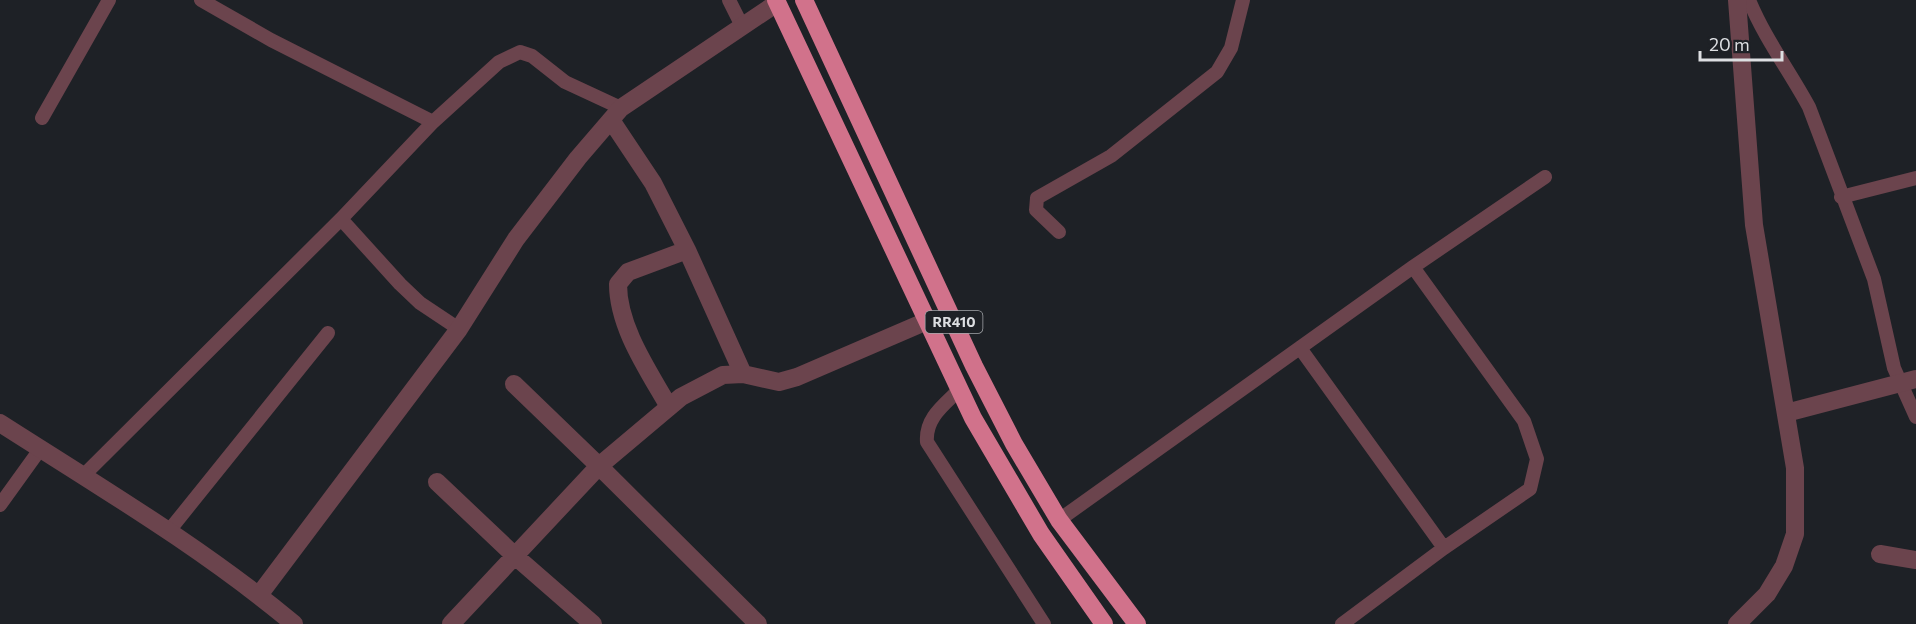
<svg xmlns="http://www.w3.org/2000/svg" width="1916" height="624" font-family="Commissioner,sans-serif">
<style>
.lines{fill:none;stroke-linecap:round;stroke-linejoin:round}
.lane{stroke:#6b444d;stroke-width:14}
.street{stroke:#6b444d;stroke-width:18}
.highway{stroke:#d1728b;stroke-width:18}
.labels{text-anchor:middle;stroke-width:4.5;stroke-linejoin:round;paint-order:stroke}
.shield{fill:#1e2126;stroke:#a4a6aa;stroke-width:1.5}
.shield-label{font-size:14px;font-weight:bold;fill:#dddfe2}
</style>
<rect width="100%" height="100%" fill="#1e2126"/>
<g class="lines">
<path class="lane" d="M729 0 742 26
M1749 0C1765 39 1789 70 1809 107L1874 279 1894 368 1916 417
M42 118 109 0
M433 122 499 62 520 52 532 56 565 82 621 108
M1841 197 1916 178
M341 219 400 284 420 303 459 329
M1059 232 1036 210 1037 198 1111 156 1217 72 1231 48 1243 0
M1300 348 1444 548
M959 390C944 405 925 418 927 442L1044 624
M84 475 341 219 433 122 271 40 201 0
M0 505 41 448
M1059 520 1413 267 1545 177
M168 532 328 333
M1342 624 1444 548 1530 489 1537 459 1524 421 1413 267"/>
<path class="street" d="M1737 0 1754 225 1795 468V534L1784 566 1767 594 1737 624
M611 120 653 183 687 250 743 374
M669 407C648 370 618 327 618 284L628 272 687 250
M1786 413 1916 379
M0 423C100 487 203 548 294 624
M437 482 515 556 593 624
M1880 554 1916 560
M259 595 459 329 516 239 578 158 621 108 777 3
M451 624 599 466 514 384
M758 624 599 466 681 397 723 375 743 374 779 382 797 377 927 321"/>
<path class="highway" d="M776 0 973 418 1041 534 1104 624
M804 0 974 366 1014 444 1059 520 1137 624"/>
</g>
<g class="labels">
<rect class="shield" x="925.5" y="311" width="57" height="22" rx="4.5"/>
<g class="shield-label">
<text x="954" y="327">RR410</text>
</g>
</g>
<path d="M1700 51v9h82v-9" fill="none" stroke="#dddfe2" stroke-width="3"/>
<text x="1709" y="51" font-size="18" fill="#dddfe2" stroke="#1e2126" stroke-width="4.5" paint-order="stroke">20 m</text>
</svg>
